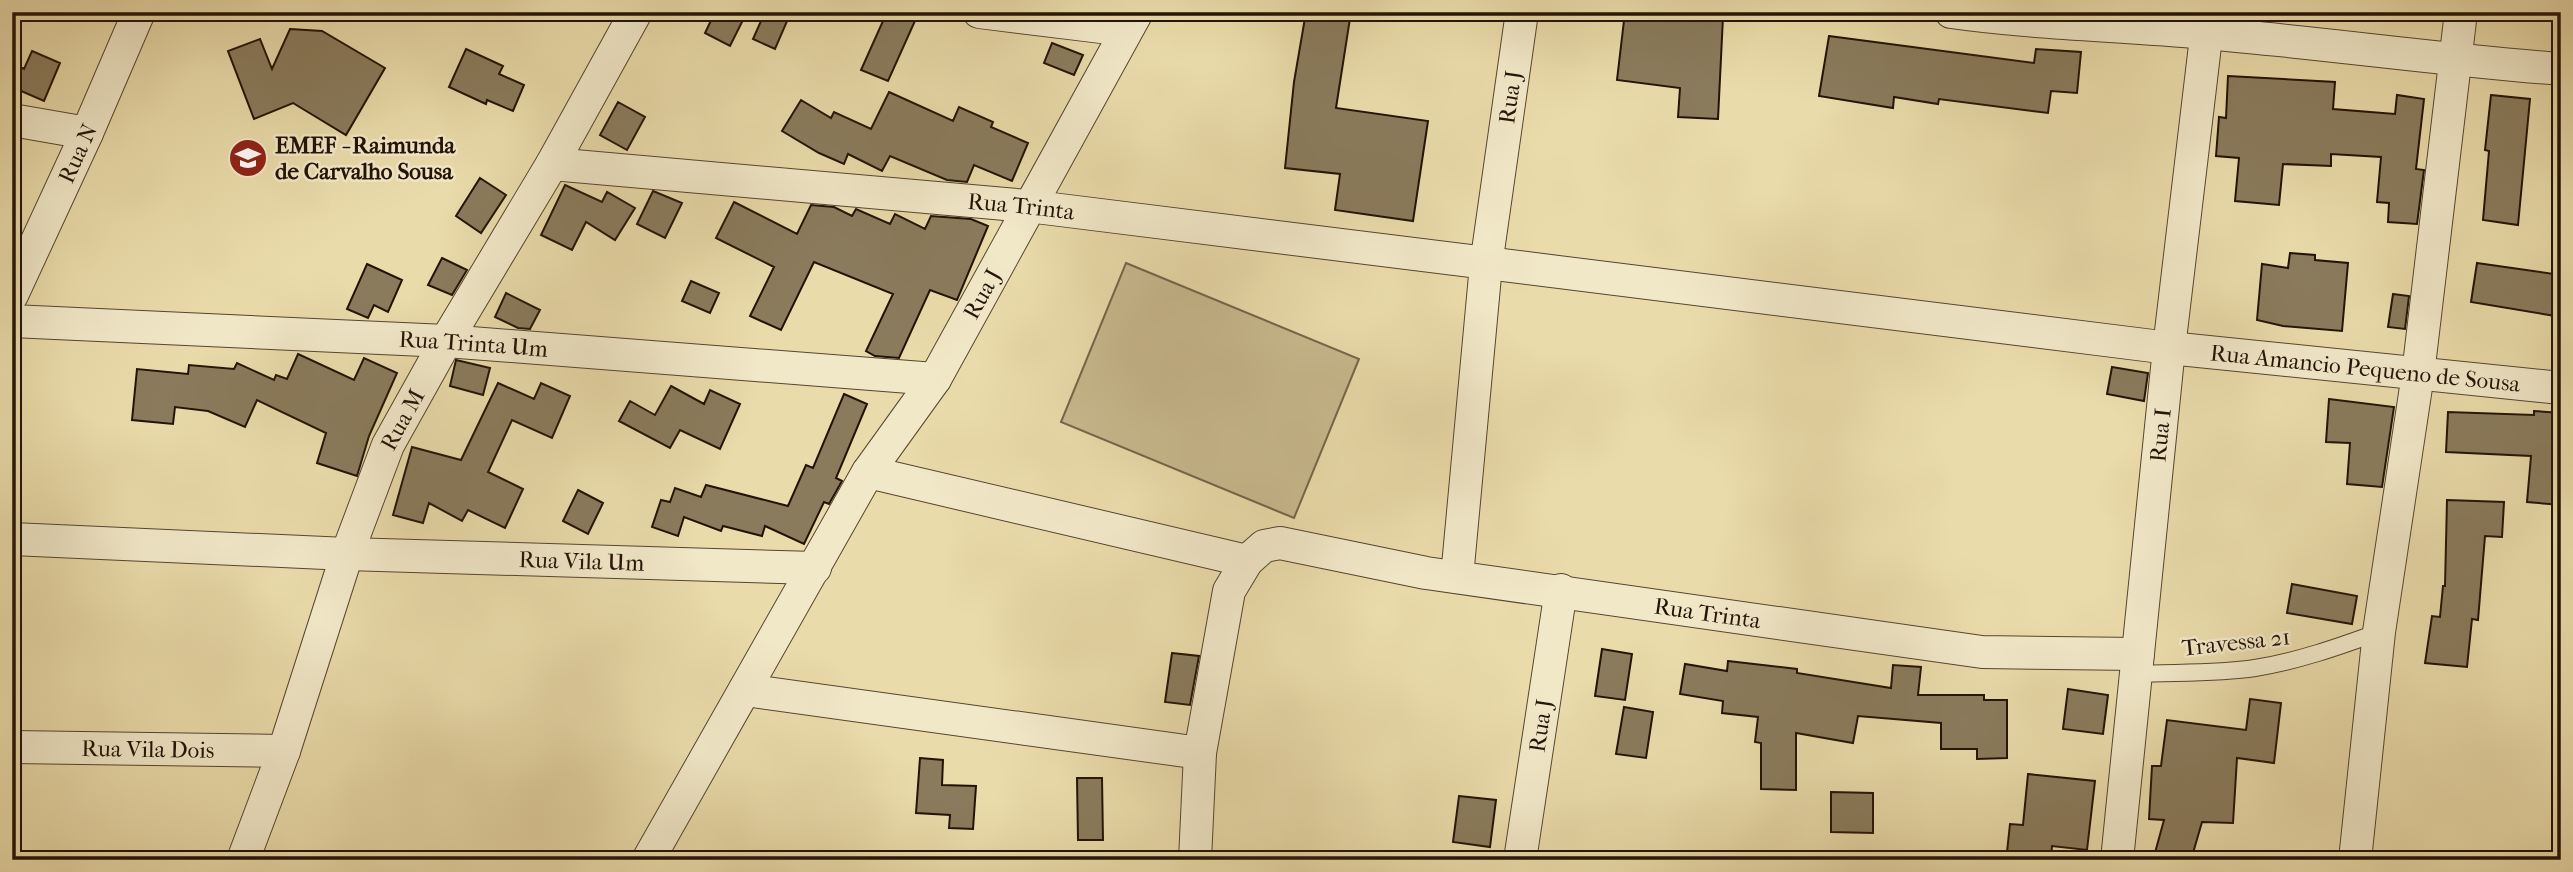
<svg xmlns="http://www.w3.org/2000/svg" width="2573" height="872" font-family="'IM FELL French Canon',serif">
<style>
.green{fill:#c8b98e;stroke:#76664a;stroke-width:2}
.building{fill:#8a7b5c;stroke:#231307;stroke-width:2}
.lines{fill:none;stroke-linecap:round;stroke-linejoin:round}
.service-casing{stroke:#554530;stroke-width:18}
.minor-casing{stroke:#554530;stroke-width:34}
.service{stroke:#f1e8c8;stroke-width:16}
.minor{stroke:#f1e8c8;stroke-width:32}
.labels{text-anchor:middle;stroke-width:5;stroke-linejoin:round;paint-order:stroke}
.street-label{font-size:23px;fill:#231307;stroke:#f1e8c8}
.poi-label{font-size:23px;font-weight:bold;fill:#231307;stroke:#f1e8c8;text-anchor:start}
</style>
<rect width="100%" height="100%" fill="#eadbaa"/>
<filter id="stains"><feTurbulence type="fractalNoise" baseFrequency=".00286" numOctaves="4"/><feColorMatrix values="0 0 0 0 .2 0 0 0 0 .09 0 0 0 0 .02 0 0 0 .5 -.17"/></filter>
<radialGradient id="worn" r=".72"><stop offset=".6" stop-color="#630" stop-opacity="0"/><stop offset="1" stop-color="#630" stop-opacity=".3"/></radialGradient>
<path class="green" d="M1126 263 1359 359 1294 518 1061 422Z"/>
<path class="building" d="M715 12H728L743 20 730 46 705 33Z
M765 12H791L775 49 753 39Z
M887 12H919L888 81 861 70Z
M1306 12H1351L1336 108 1428 121 1413 221 1335 210 1340 174 1285 168 1294 82Z
M1625 12 1684 18V16L1723 17 1718 119 1678 117 1680 88 1617 80Z
M290 29 322 31 385 68 346 135 293 103 254 119 228 51 260 39 272 69Z
M1829 36 2034 63 2036 49 2081 52 2077 93 2051 91 2048 113 1939 99 1938 104 1894 97 1893 108 1819 96Z
M1052 43 1083 55 1074 75 1044 63Z
M466 49 503 66 499 74 524 85 513 111 487 100 486 104 449 87Z
M32 51 60 63 44 101 12 87V63L24 69Z
M2228 76 2335 82 2333 109 2395 114 2397 95 2424 99 2416 169 2424 170 2417 224 2388 222 2389 203 2377 202 2381 157 2331 154V166L2283 164 2279 205 2235 201 2239 158 2216 156 2219 117 2226 118Z
M889 92 953 121 959 107 993 122 991 127 1028 143 1012 181 974 165 967 182 947 180 890 156 882 171 848 154 844 164 819 153 782 131 801 100 831 118 834 112 871 129Z
M2491 95 2530 99 2518 225 2483 220 2489 151 2485 150Z
M618 102 645 117 627 150 600 135Z
M480 178 506 195 481 233 456 216Z
M565 185 602 202 607 192 635 208 615 240 586 222 572 250 541 235Z
M653 191 682 203 665 238 637 224Z
M734 202 797 234 811 205 834 207 852 216 856 209 890 224 895 214 925 229 931 216 971 219 988 226 957 300 930 290 899 358 875 356 866 351 893 294 814 262 781 330 750 316 774 267 716 238Z
M2290 253 2315 255V260L2348 263 2342 331 2283 326 2257 320 2262 264 2288 268Z
M442 258 467 270 452 295 428 285Z
M2477 263 2554 274 2553 278H2561V317L2471 302Z
M367 264 402 280 388 312 374 305 368 318 347 309Z
M691 281 719 293 710 313 682 301Z
M506 293 540 310 530 329 518 328 495 317Z
M2393 294 2409 296 2405 329 2388 327Z
M298 354 354 380 364 358 397 373 369 436 357 476 317 463 326 433 257 400 245 427 208 411 175 407 173 424 132 420 137 369 188 374 189 365 234 369 237 363 274 380 276 375 287 379Z
M456 360 490 368 483 395 450 386Z
M2112 367 2148 373 2144 401 2107 394Z
M498 383 534 399 541 383 570 396 552 438 512 420 488 472 523 489 505 528 468 510 462 521 429 503 423 523 393 515 412 447 461 460Z
M671 386 704 404 710 390 740 404 720 449 680 430 670 448 619 421 630 401 655 415Z
M844 394 867 404 836 478 842 481 829 504 824 502 804 544 765 526 762 536 723 526 721 531 684 517 678 536 652 527 661 500 670 502 675 488 701 497 706 485 788 506 806 465 813 468Z
M2329 399 2394 407 2382 487 2347 484 2350 443 2326 442Z
M2534 411 2561 413V505L2527 502 2531 456 2446 452 2448 412 2534 415Z
M578 490 603 503 588 534 563 521Z
M2447 500 2504 502 2502 537 2485 536 2478 620 2472 619 2467 667 2425 663 2432 616 2440 617 2443 586H2445Z
M2292 584 2357 596 2352 624 2287 613Z
M1602 649 1632 654 1625 700 1595 696Z
M1172 653 1199 656 1190 705 1165 702Z
M1728 661 1797 669V673L1891 688 1893 665 1921 667 1918 695H1984V700H2007V758L1977 759V749H1941V723L1858 716 1853 743 1796 733V790L1761 789V743L1755 742 1758 717 1722 713 1723 701 1680 694 1685 664 1727 671Z
M2068 689 2108 695 2103 734 2063 729Z
M2250 699 2281 703 2274 763 2237 758 2233 823 2202 822 2191 860H2153L2164 820 2149 819 2152 766H2161L2167 720 2246 730Z
M1624 707 1653 712 1646 758 1616 754Z
M920 758 943 760 942 785 976 786 973 829 949 828 950 815 916 813Z
M2028 774 2095 781 2087 850 2052 846 2051 857 2007 852 2010 824 2023 825Z
M1077 778H1102L1103 840H1078Z
M1831 792 1873 793V833L1831 832Z
M1459 796 1496 800 1490 847 1453 842Z"/>
<g class="lines">
<defs>
<path id="service" d="M2136 674C2175 672 2216 674 2255 668 2298 661 2338 647 2379 632"/>
<g id="minor">
<path d="M979 12 1126 30"/>
<path d="M1951 12C2035 24 2121 25 2205 33 2324 43 2442 60 2561 69"/>
<path d="M12 120 87 133"/>
<path id="s1" d="M552 164 1028 206 2169 348 2561 388"/>
<path id="s2" d="M12 295 87 133 139 12"/>
<path id="s3" d="M12 321 446 341 935 379"/>
<path d="M868 472 1247 561"/>
<path id="s4" d="M12 539 347 554 815 568"/>
<path id="s5" d="M1457 577 1486 265 1522 12"/>
<path d="M745 690 1200 753"/>
<path id="s6" d="M12 747 284 751"/>
<path id="s7" d="M243 860 284 751 347 554 388 445 446 341 552 164 636 12"/>
<path id="s8" d="M648 860 868 472 935 379 1137 12"/>
<path id="s9" d="M1195 860 1200 753 1229 591 1247 561 1264 546 1280 543 1426 573 1982 652 2138 654"/>
<path id="s10" d="M1520 860 1561 590"/>
<path id="s11" d="M2117 860 2169 348 2209 12"/>
<path d="M2355 860 2379 632 2418 374 2461 12"/>
</g>
</defs>
<use href="#service" class="service-casing"/>
<use href="#minor" class="minor-casing"/>
<use href="#service" class="service"/>
<use href="#minor" class="minor"/>
</g>
<defs>
<symbol id="school-disc" viewBox="-11 -11 22 22"><circle r="9.5" fill="#8f2418" stroke="#f1e8c8"/><path d="M0-5L7-2L0 1L-7-2ZM-4 1L0 2.5L4 1V4Q0 6-4 4Z" fill="#fff"/></symbol>
</defs>
<g fill-rule="evenodd">
<use href="#school-disc" x="226" y="136" width="44" height="44"/>
</g>
<g class="labels">
<g class="street-label">
<text dy="8" stroke="none"><textPath href="#s5" startOffset="483">Rua J</textPath></text>
<text dy="8" stroke="none"><textPath href="#s2" startOffset="156">Rua N</textPath></text>
<text dy="8" stroke="none"><textPath href="#s1" startOffset="471">Rua Trinta</textPath></text>
<text dy="8" stroke="none"><textPath href="#s8" startOffset="658">Rua J</textPath></text>
<text dy="8" stroke="none"><textPath href="#s3" startOffset="462">Rua Trinta Um</textPath></text>
<text dy="8" stroke="none"><textPath href="#s1" startOffset="1825">Rua Amancio Pequeno de Sousa</textPath></text>
<text dy="8" stroke="none"><textPath href="#s7" startOffset="469">Rua M</textPath></text>
<text dy="8" stroke="none"><textPath href="#s11" startOffset="427">Rua I</textPath></text>
<text dy="8" stroke="none"><textPath href="#s4" startOffset="570">Rua Vila Um</textPath></text>
<text dy="8" stroke="none"><textPath href="#s9" startOffset="779">Rua Trinta</textPath></text>
<text transform="translate(2236 642) rotate(-6)" y="8">Travessa 21</text>
<text dy="8" stroke="none"><textPath href="#s10" startOffset="136">Rua J</textPath></text>
<text dy="8" stroke="none"><textPath href="#s6" startOffset="136">Rua Vila Dois</textPath></text>
</g>
<g class="poi-label">
<text x="275" y="153">EMEF - Raimunda<tspan x="275" dy="26">de Carvalho Sousa</tspan></text>
</g>
</g>
<rect width="2573" height="872" fill="none" stroke="#eadbaa" stroke-width="42"/>
<rect x="14" y="14" width="2545" height="844" fill="none" stroke="#231307" stroke-width="3.5"/>
<rect x="21" y="21" width="2531" height="830" fill="none" stroke="#231307" stroke-width="2"/>
<rect width="100%" height="100%" filter="url(#stains)"/>
<rect width="100%" height="100%" fill="url(#worn)"/>
</svg>
